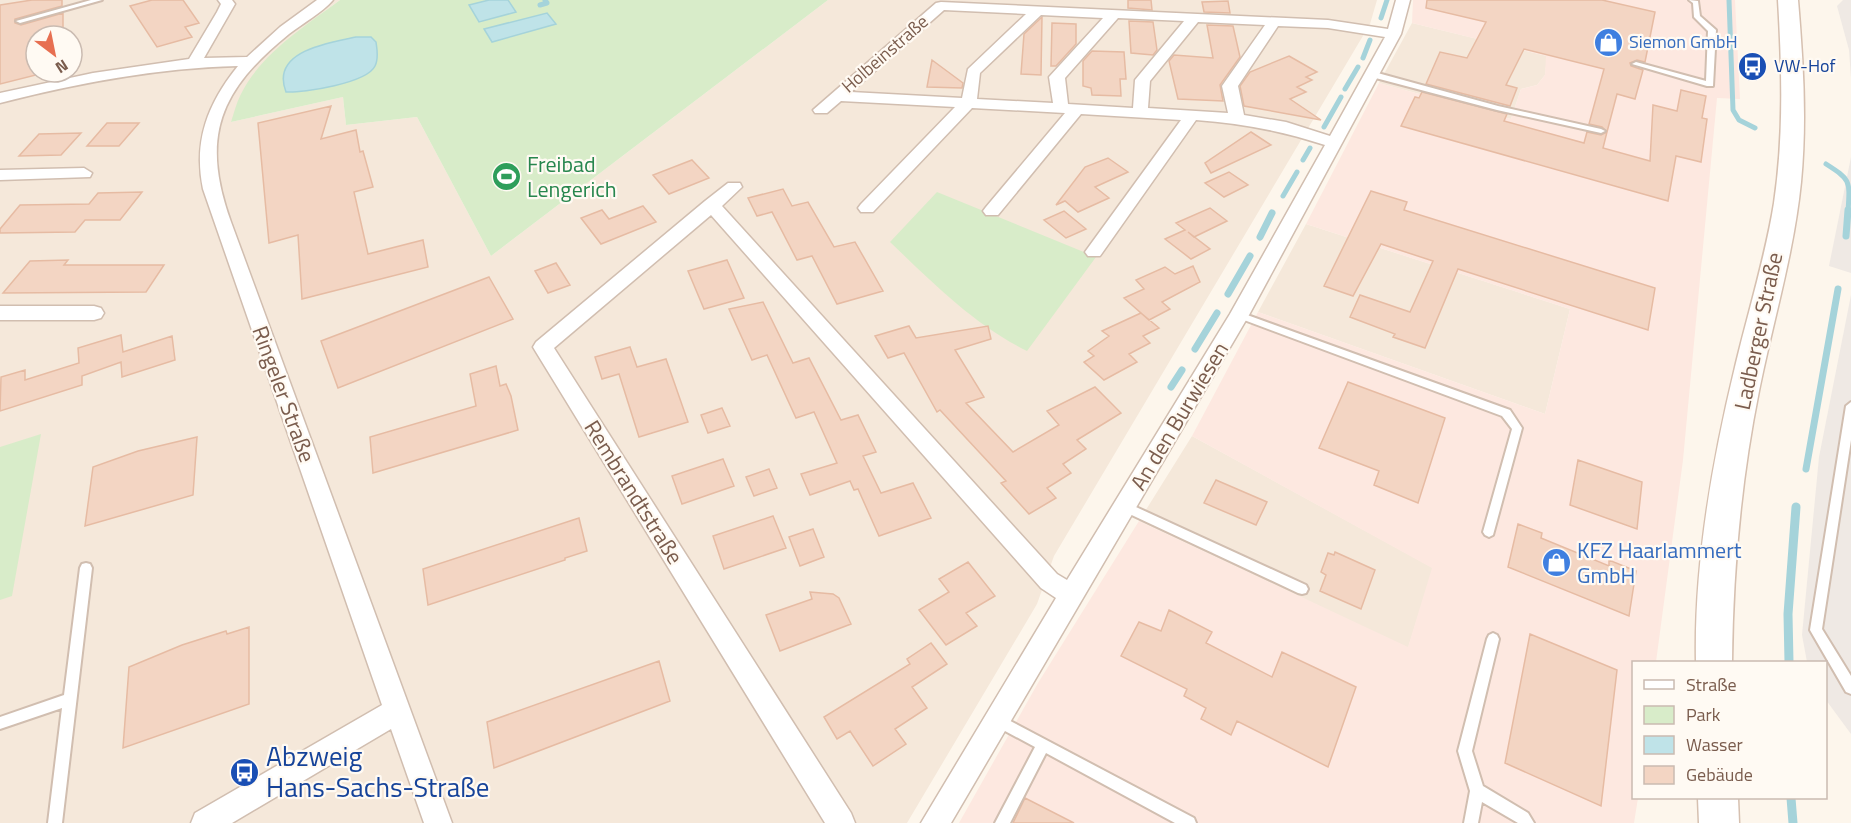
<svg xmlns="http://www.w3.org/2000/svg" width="1851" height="823" font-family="'Titillium Web',sans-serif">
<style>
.residential{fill:#f5e8da;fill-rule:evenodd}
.commercial{fill:#fde8e0}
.industrial{fill:#efe9e4}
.green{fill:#d8ecc9}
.water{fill:#bfe3e8;stroke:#a5d3da;stroke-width:1.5}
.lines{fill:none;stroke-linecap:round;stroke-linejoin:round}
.stream-far2{stroke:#a5d3da;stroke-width:5}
.stream-far1{stroke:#a5d3da;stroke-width:7}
.stream{stroke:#a5d3da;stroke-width:9}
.building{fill:#f3d5c3;stroke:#e6bba3;stroke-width:1.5}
.lane-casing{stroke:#d1beb0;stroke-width:4}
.street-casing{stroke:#d1beb0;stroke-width:3}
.secondary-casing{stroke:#d6c0b0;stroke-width:3}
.lane{fill:#fff;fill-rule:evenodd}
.street{fill:#fff;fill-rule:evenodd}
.secondary{fill:#fff;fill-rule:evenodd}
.labels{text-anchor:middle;stroke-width:4.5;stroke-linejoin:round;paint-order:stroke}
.far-shop-label{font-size:18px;fill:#366cbe;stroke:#fffaf3;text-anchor:start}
.far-street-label{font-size:18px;fill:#7a5c4d;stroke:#fffaf3}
.far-transit-label{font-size:18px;fill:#164399;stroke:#fffaf3;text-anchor:start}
.leisure-label{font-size:22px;fill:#27864d;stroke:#fffaf3;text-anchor:start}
.street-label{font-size:22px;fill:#7a5c4d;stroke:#fffaf3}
.shop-label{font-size:22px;fill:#366cbe;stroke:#fffaf3;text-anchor:start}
.near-transit-label{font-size:27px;fill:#164399;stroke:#fffaf3;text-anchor:start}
</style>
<rect width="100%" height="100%" fill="#fdf6ec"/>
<path class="residential" d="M0 0H340L302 28 263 63 231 122 343 97 346 125 417 117 491 256 828 0H1377L1370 24 1054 556 1037 604 907 823H0ZM36 36H72V72H36Z
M1412 23 1547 56 1545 75 1537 85 1521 89 1511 119 1379 83Z
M1306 224 1570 309 1545 414 1258 312Z
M1192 436 1433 568 1408 648 1139 521Z"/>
<path class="commercial" d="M1413 0H1735L1740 99 1717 98 1683 460 1656 662H1634V798H1638L1634 823H959L1038 683 1139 521 1408 647 1432 568 1192 436 1258 312 1545 414 1570 309 1306 224 1379 83 1511 119 1521 89 1537 85 1545 75 1546 56 1412 23Z"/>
<path class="industrial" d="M1843 0H1851V78L1849 50 1837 6Z
M1851 157V273L1829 266Z
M1851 295V734L1826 700V662H1807L1802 635 1819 457Z"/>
<path class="green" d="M340 0H828L491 256 417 117 346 125 343 97 231 122C234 113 236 104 240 96 259 55 305 26 340 0Z
M937 192 1096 257 1027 351C973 324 933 283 890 242Z
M41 434 12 596 0 600V447Z"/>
<path class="water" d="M489 0H508L516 12 479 22 469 5Z
M547 13 556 24 492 42 484 29Z
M356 37H371L376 42C377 49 379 58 375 66 367 83 304 93 286 92 270 51 328 43 356 37Z"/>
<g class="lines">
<path class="stream-far2" d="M1729 0 1733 110 1739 120 1755 128
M540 5 547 3 545 0
M1381 18 1387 0
M1363 58 1370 40
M1345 89 1358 67
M1324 127 1341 97
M1303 160 1310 148
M1826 164C1851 180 1850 180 1848 212
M1283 196 1297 172"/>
<path class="stream-far1" d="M1846 236 1848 210
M1260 237 1272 213
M1228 294 1250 256
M1195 349 1217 313
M1171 387 1182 370
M1806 469 1838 289"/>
<path class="stream" d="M1789 662 1788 614 1796 507
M1791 798 1793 823"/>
</g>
<path class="building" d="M32 0H62V6L15 19V23L21 25 63 13V28L36 34V75L0 84V5Z
M152 0H183L199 23 185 27 192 37 157 47 130 6Z
M1128 0H1151L1152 10 1128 8Z
M1427 0H1602L1655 12 1645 62 1637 60 1630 63 1631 66 1643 70 1635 99 1617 94 1607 132 1602 127 1589 124 1604 69 1524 49 1506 85 1517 88 1510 106 1426 84 1440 52 1467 58 1486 22 1426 8Z
M1228 1 1230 13 1204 12 1202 2Z
M1042 17 1041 75 1021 74 1024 34Z
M1129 21 1153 22 1157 50 1153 55 1131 53Z
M1052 23 1076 24V44L1056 66H1051Z
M1207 25 1233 26 1240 57 1220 85 1223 101 1178 99 1169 61 1174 55 1213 58Z
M1092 51 1124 52 1126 79H1120L1121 96 1092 95 1091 88 1083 86V61Z
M1289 56 1317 72 1306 77 1312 80 1297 87 1306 92 1290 99 1321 120 1244 106 1240 86 1250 72Z
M932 60 963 83 962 88 927 87Z
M1681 90 1706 96 1702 118 1707 119 1701 162 1676 156 1668 201 1401 126 1415 97 1419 98 1422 92 1507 114 1504 121 1584 143 1587 132 1601 135 1607 132 1603 148 1650 161 1653 105 1677 111Z
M331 106 321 139 356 130 360 152 363 151 373 187 354 192 368 254 423 240 428 267 302 299 298 235 269 243 258 123Z
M107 123H139L119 146H87Z
M1251 132 1271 145 1211 173 1205 163Z
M81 133 61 155 19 156 39 134Z
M1108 158 1128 172 1095 187 1109 198 1078 212 1065 201 1056 205 1085 167Z
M692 160 709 178 669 194 653 175Z
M1229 172 1248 185 1224 197 1205 183Z
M783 189 792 206 808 202 834 247 855 242 883 291 837 304 812 256 797 260 772 212 757 216 748 198Z
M1371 191 1407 202 1404 210 1655 288 1648 330 1458 269 1425 348 1393 337 1395 334 1350 317 1360 295 1410 312 1433 261 1381 244 1353 296 1324 286Z
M142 192 120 220H85L75 232 0 233V229L20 205 89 204 98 193Z
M643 206 656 222 601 244 581 218 602 210 609 219Z
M1210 208 1227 221 1194 237 1188 232 1210 249 1191 259 1165 239 1185 230 1176 223Z
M1064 211 1086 229 1066 238 1044 220Z
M68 260 64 265H164L146 292 3 293 30 261Z
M727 260 744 298 704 309 688 271Z
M556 263 570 285 548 293 535 271Z
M1193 266 1200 282 1162 302 1170 309 1149 320 1124 298 1144 289 1136 280 1165 267 1175 274Z
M489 277 513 319 338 388 321 341Z
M763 302 793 363 809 358 841 420 858 415 876 452 863 456 881 493 913 483 931 518 879 536 858 489 854 490 850 481 810 495 801 474 837 463 814 412 796 418 767 355 752 360 729 309Z
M1141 313 1159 328 1143 336 1150 343 1129 354 1137 362 1104 380 1084 362 1094 356 1088 351 1109 336 1102 331Z
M909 326 916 338 988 326 991 339 955 350 984 397 966 403 1013 452 1059 425 1047 411 1095 387 1121 413 1077 440 1086 449 1063 464 1071 473 1047 488 1056 498 1029 514 1001 483 1006 481 940 410 937 412 904 353 888 358 875 336Z
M121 335 123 352 172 336 175 360 122 377 121 362 82 376V385L0 411 1 377 25 370V380L79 363 78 348Z
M630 347 637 367 666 359 688 422 639 437 619 374 602 379 595 357Z
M496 366 500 386 506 384 511 396 518 430 373 473 370 437 476 406 470 374Z
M1348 382 1445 418 1418 503 1374 485 1379 471 1319 448Z
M722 408 730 426 708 433 701 415Z
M197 437 193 495 85 526 93 467 138 451Z
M723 459 734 486 682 504 672 476Z
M1578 460 1642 482 1637 529 1570 505Z
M769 469 777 488 754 496 746 477Z
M1216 480 1267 502 1256 525 1204 503Z
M773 516 786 548 724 569 713 536Z
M579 518 587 551 565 558V560L428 605 423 569Z
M1518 524 1542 533 1541 538 1609 566V560L1636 571 1629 616 1508 567Z
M813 529 824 557 800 566 789 537Z
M1335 552 1375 570 1361 609 1320 591 1326 575 1321 572 1328 553 1334 555Z
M968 562 995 596 966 613 977 626 946 645 919 610 949 592 939 579Z
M810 592 833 594 839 598 851 624 780 651 766 615 812 599Z
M1169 610 1212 632 1206 643 1272 677 1282 652 1356 687 1328 767 1237 721 1231 735 1201 719 1206 708 1184 696 1187 689 1121 656 1139 622 1161 631Z
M249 627V704L123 748 129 667 182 645 226 631 227 634Z
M1530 634 1617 670 1601 806 1505 763Z
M931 643 947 664 912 687 927 708 895 729 906 744 873 766 850 731 837 739 824 717 910 664 907 659Z
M659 661 670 701 494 768 487 722Z
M1025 798 1074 823H1013Z"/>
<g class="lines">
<defs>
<path id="lane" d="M91 0H102L20 23 16 21Z
M1689 0 1698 1 1700 16 1716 30 1713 86H1707L1632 64 1636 62 1706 81 1708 31 1694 17 1693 3Z
M1368 72H1374L1498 106 1601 129 1605 131 1601 133 1497 110 1368 76Z
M1239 312 1510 410 1522 428 1493 535 1489 537 1485 535 1483 532 1512 429 1502 416 1236 317 1234 315 1236 313Z
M1851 402V440L1822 629 1851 676V694L1846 692 1810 630 1846 406Z
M1125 502 1306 585 1308 589 1306 593 1302 594 1298 593 1121 510 1119 507 1121 504Z
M86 563 90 564 92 568 62 823H48L62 708 0 729V717L64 695 80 568 82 564Z
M1493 633 1497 635 1499 639 1472 751 1483 786 1528 813 1534 823H1518L1482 802 1478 823H1464L1470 791 1458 751 1487 639 1489 635Z
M997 714 1194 818 1196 823H1175L1046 753 1010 823H995L1035 747 992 724 990 720 992 716Z"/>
<path id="street" d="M218 0H232L235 4 204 58 247 57 280 27 317 0H333C322 13 303 23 289 34 220 90 200 136 231 222L452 823H424L391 729 232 823H191L195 813 382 705 203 189C193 141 208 103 238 66 157 68 78 83 0 103V93L93 73 189 59 217 12 221 4Z
M1396 0H1410L1401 34 1249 315 951 823H921L1056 598 1041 588 711 215 554 348 851 813 855 823H825L536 352 533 347 536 342 705 201 728 183H740L742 187 722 206 1057 574 1067 580 1230 314 1325 145C1282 131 1241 123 1196 120L1100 256H1088L1085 252 1181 120 1081 114 998 215H986L983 211 986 207 1065 113 972 108 873 212H861L858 208 861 204 955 107 841 101 827 113H815L813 110 936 3 941 2 1328 20 1388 29ZM944 10 1026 14 968 69 962 98 851 92ZM1041 15 1103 18 1049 77 1053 103 977 99 980 73ZM1118 18 1184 21 1135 80 1133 108 1068 104 1065 78ZM1198 22 1265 25 1222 86 1228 113 1148 108 1150 81ZM1278 26 1328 28 1385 37 1330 136 1286 122 1244 115 1238 86Z
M84 168 92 173 90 177 0 180V170Z
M0 306H94L101 308 104 313 101 318 94 320H0Z"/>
<path id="secondary" d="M1778 0H1798C1803 60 1807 121 1801 182 1794 253 1773 321 1759 391 1741 480 1733 571 1732 662H1696C1694 564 1712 462 1735 367 1748 312 1765 259 1774 203 1784 136 1782 68 1778 0Z
M1698 798H1738L1739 823H1699Z"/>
</defs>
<use href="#lane" class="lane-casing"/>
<use href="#street" class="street-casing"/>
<use href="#secondary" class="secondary-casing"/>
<use href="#lane" class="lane"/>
<use href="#street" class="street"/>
<use href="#secondary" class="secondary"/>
</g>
<defs>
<symbol id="shop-disc" viewBox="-11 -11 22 22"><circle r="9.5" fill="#3f7fe0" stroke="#fffaf3"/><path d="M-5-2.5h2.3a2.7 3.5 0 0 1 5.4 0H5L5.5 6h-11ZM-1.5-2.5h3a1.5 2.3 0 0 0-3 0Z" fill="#fff"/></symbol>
<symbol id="bus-disc" viewBox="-11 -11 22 22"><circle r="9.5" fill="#1a4fb4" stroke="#fffaf3"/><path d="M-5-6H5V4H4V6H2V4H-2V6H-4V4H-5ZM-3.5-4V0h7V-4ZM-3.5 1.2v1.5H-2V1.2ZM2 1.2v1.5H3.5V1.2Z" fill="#fff"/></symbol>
<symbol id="stadium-disc" viewBox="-11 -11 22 22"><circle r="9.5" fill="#2e9e5b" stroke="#fffaf3"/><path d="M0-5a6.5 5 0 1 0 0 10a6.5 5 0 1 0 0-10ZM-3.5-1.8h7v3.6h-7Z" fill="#fff"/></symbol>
</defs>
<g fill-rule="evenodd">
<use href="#shop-disc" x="1592" y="26" width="33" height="33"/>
<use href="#bus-disc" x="1736" y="50" width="33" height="33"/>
<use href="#stadium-disc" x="490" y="160" width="33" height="33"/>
<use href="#shop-disc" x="1540" y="546" width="33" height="33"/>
<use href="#bus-disc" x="228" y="756" width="33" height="33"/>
</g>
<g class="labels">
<g class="far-shop-label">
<text x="1629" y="48">Siemon GmbH</text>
</g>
<g class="far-street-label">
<text transform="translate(885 54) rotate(-41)" y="6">Holbeinstraße</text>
</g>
<g class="far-transit-label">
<text x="1774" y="72">VW-Hof</text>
</g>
<g class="leisure-label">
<text x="527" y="172">Freibad<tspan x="527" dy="25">Lengerich</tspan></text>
</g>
<g class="street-label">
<text transform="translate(1758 331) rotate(-78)" y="8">Ladberger Straße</text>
<text transform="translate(284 394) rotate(70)" y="8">Ringeler Straße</text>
<text transform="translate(1179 416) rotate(-59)" y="8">An den Burwiesen</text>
<text transform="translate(634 492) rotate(58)" y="8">Rembrandtstraße</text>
</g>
<g class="shop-label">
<text x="1577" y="558">KFZ Haarlammert<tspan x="1577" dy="25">GmbH</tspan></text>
</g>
<g class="near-transit-label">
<text x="266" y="766">Abzweig<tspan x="266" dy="31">Hans-Sachs-Straße</tspan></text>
</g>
</g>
<rect x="1632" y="661" width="195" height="138" fill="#fffaf3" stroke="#cabbb1" stroke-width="1.5"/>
<rect x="1644" y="680" width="30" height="9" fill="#ffffff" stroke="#cabbb1" stroke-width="1.5"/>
<text x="1686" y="691" font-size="18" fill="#7a5c4d">Straße</text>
<rect x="1644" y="706" width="30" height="18" fill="#d8ecc9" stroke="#cabbb1" stroke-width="1.5"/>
<text x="1686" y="721" font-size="18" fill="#7a5c4d">Park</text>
<rect x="1644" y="736" width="30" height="18" fill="#bfe3e8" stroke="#cabbb1" stroke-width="1.5"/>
<text x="1686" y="751" font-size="18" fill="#7a5c4d">Wasser</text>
<rect x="1644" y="766" width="30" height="18" fill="#f3d5c3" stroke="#cabbb1" stroke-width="1.5"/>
<text x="1686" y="781" font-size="18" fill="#7a5c4d">Gebäude</text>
<g transform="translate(54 54) rotate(148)"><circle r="28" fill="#fffaf3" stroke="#cabbb1" stroke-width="1.5"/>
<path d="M0-4.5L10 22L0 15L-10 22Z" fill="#e76f51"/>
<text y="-9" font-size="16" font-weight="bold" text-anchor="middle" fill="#7a5c4d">N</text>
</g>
</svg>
